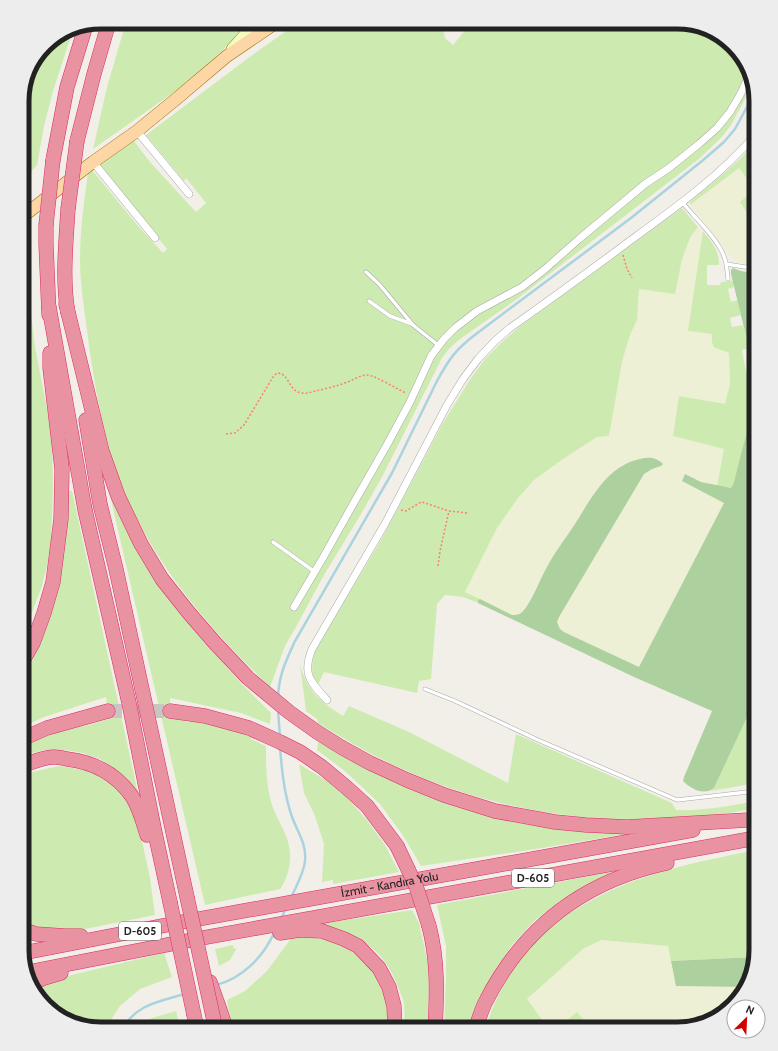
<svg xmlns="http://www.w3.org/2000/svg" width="778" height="1051" font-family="Cabin,sans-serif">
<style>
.farmland{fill:#eef0d5}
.grass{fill:#cdebb0}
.forest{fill:#add19e}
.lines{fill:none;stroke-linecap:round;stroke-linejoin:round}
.stream{stroke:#aad3df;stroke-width:2.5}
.highway-tunnel{stroke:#c8c6c1;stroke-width:14;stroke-dasharray:14 7;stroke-linecap:butt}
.lane-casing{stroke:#a9a9a9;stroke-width:4.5}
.street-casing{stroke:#a9a9a9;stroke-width:8}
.secondary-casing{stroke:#707d05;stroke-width:12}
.primary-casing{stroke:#a06b00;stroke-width:13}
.highway-casing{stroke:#dc2a67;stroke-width:15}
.path{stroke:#fa8072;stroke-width:1.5;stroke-dasharray:2 2;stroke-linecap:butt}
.lane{stroke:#fff;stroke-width:3.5}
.street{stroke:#fff;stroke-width:7}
.secondary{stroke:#f7fabf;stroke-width:11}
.primary{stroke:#fcd6a4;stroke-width:12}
.highway{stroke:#e892a2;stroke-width:14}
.highway-bridge-casing{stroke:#dc2a67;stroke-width:15;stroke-linecap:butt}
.highway-bridge{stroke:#e892a2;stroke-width:14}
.labels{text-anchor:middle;stroke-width:4;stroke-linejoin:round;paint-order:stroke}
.shield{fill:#fff;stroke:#646464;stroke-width:1}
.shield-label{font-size:11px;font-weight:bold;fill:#222}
.street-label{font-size:12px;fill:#222;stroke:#fff}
.rim{fill:none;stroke:#222;stroke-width:5}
</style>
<rect width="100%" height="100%" fill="#f2efe9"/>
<path class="farmland" d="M739 168 756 191V210L755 208 741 202 756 226V262L749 263H741L734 260 690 205Z
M698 227 703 231 689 331 713 334 723 351 729 353 730 384 725 404 674 436 724 449 717 486 701 482 685 474 724 503 639 667 564 632 560 629 557 622 559 617 644 474 652 469 661 466 660 461 654 458H647L635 460 623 464 548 564 533 594 524 609 520 614 517 615H512L465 592 497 528 518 498 534 480 563 459 597 437 609 436 622 362 630 335 637 320 639 289 679 272 682 259 686 247Z
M601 940 668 946 677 986 746 987 745 990 717 1018 677 1029H592L577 1012 556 1029H549L527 999 583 949Z"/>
<path class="grass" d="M126 22H247L223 50 198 73 177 90 93 149 107 87Z
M299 22H442L445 38 453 45 472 22H682L717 33 745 61 752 86 731 125 722 137 700 158 517 299 460 339 449 349 442 358 382 477 361 514 324 575 297 625 285 646 270 687C221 640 175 589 143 530 139 522 134 514 130 506 106 453 94 387 87 330 84 307 80 283 80 260 80 231 84 202 88 173L92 170 139 227 163 253 167 249 100 165 133 140 150 162 196 212 206 203 186 178 184 181 146 135 255 53Z
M74 27 53 91 44 126 37 165 24 180 22 179V96L30 66 49 42 71 28Z
M756 142V174L748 180 739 168 690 205V202L739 160Z
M747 196 756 210V226L740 202Z
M682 208 698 227 690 238 682 259 675 294 639 289 637 320 630 335 622 362 609 436 597 437 563 459 534 480 518 498 497 528 465 592 480 599 478 600V603L463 597 445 595 437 604 431 679 419 681 417 693 324 672 318 685C309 671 312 663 316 648L380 542 443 423 469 381 485 359 500 344 519 327Z
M29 220 26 271 35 347 52 435 53 488 51 540 48 561 42 586 22 639V225Z
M703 231C712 243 719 249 719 265H707V285H720L721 282 733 281 734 287 728 289 731 302 738 300 741 315 730 318 732 327 743 325 749 348 742 350 746 372 754 371C755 395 749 421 744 444 741 459 738 475 731 488L717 486 724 449 673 436 679 396 725 404 730 384 729 353C716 347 711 351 712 334L688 331Z
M68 491H72L138 793 122 774 100 759 83 753 66 750H44L22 756V746L59 731 85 726 109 719 106 697 44 717 22 727V677L36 648 52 608 62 564 66 531Z
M111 500H113L153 576 179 612 205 643 241 683 271 713 270 724 241 713 170 698V717L188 722H200L229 728 252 736 251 739 266 746C266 763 266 781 270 798 273 812 281 823 286 836 293 853 291 874 280 889L205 905Z
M300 665C302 671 304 677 307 683 315 698 329 707 343 716L349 706 409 732 508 783 516 734 672 803 676 810C702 811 730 806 756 801V808C722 815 688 820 654 820 569 822 477 804 400 768 371 755 344 739 318 723V720L306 711Z
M756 698V783L711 791 714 788Z
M318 742 404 785 486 815 523 824 549 827 632 833 536 849 421 866 404 837 380 804 346 772 317 750Z
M299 764 327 781 345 796 367 820 385 845 399 872 333 884V880L322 882 324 844 315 816 304 793Z
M59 766 85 770 106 779 120 793 131 809 142 841 150 878 155 915 85 929 54 931 26 924 22 922V776L27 773Z
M756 850V950L754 957 671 961 668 946 601 940 583 949 527 999 549 1029H485C493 1004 507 973 524 954 536 941 548 928 562 918 568 913 576 909 583 905 635 874 696 862 756 850Z
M612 872 560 901 534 921 513 944 496 968 478 1003 468 1029H444L446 977V946L437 905Z
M412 910 419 923 429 968 428 1014 427 1029H404C404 1021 405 1012 404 1004 403 998 400 992 398 987 384 948 357 934 320 924Z
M292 937 330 939 351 949 374 971 384 992 388 1010 387 1029H232L227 1000 245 991 267 971Z
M233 945 234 949 237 948 230 960 219 966 215 949Z
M164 953 172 977 140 989 120 1006 105 1029H96L61 1018 33 989 63 977Z
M176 1011 180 1029H140L149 1019Z
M577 1012 590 1027 588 1029H556Z"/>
<path class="forest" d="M733 268C742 272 747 273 756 271V698L714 788C704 796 691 789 683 781L684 777 712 711 634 677 478 603V600L480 599 512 615C515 615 518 615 521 613 530 606 541 577 548 565 555 552 565 539 573 527 590 501 606 466 640 459 648 457 656 457 663 464L661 466 652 469 644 474 559 617 557 622 560 629 564 632 639 667 724 503 682 481 685 474 701 482 731 488 734 482 746 435 751 405 754 375 749 348 731 274V270Z
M754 957 746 987 676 986 671 961Z"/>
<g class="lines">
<path class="stream" d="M278 697C279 674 286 661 295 641L392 473 437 381C449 359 456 349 476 334L631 218 702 161 724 142 735 129 754 94
M278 710 280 737
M280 748C282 771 284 792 291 814 296 830 307 843 305 861 304 873 296 886 291 898
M281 919 286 908
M216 985C243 978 263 957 274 933
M122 1029C137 1004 158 1002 184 994"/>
<path class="highway-tunnel" d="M108 711H170"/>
<defs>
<path id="lane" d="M682 202C694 217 716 237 723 254 727 262 727 271 728 279
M726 264 745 267H756
M366 272 379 284 413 325 438 345
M369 301 390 316 412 324
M22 307 23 309
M273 542 315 572
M425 689 455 701 538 740 677 800 756 791"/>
<path id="street" d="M137 131 189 194
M93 162 155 238
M294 607 324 556 352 506 388 443 410 402 431 356 444 339 455 328 477 311 522 287 544 270 579 239 645 184 669 168 699 144 717 128 730 112 740 95 749 76
M327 700C310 682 302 674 312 649L386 522 447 405 463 379 478 359 495 341 510 328C551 299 591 270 631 240 675 208 720 176 756 134"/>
<path id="secondary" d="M232 49 256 22"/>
<path id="primary" d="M22 217 93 162 137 131 175 100 227 56 277 22"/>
<g id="highway">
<path d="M77 141 94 74 109 22"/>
<path d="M53 160 67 87 86 25"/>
<path d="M46 225V244L49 315"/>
<path d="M66 304 102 451 118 496 141 544 162 579 189 613 215 643 248 678 289 712 317 732 341 747 370 763 407 780 444 795 495 811 555 822 586 825 627 827 748 820"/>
<path d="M49 307 85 510 129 703 154 828 170 902"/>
<path d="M68 313C62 279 66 243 68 209"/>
<path d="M86 420 100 504 116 569 187 897"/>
<path d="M22 662 33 643 44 613 53 582 61 519 62 469 50 368V353"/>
<path d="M170 711 205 716 249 728 280 742 300 752 322 767 346 787 367 806 397 846"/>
<path d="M22 739 47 728 108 711"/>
<path d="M22 766C32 762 44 757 54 757 58 757 63 758 67 759 93 762 115 773 131 795 139 806 143 822 147 835"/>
<path d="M429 926C438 960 437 994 435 1029"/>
<path d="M22 929 36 934 65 936H81"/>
<path d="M280 933 299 930 322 931 344 939 358 946 379 968 389 987 394 1006 395 1029"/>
<path id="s1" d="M23 953 182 922 693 830"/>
<path d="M28 972 202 938 756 838"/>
<path d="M210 982 220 1010 226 1029"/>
<path d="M31 984 44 978 61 973"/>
<path d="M194 1015 197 1029"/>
<path d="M475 1029C479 1020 481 1011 485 1003 523 927 584 881 667 863"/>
</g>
</defs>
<use href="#lane" class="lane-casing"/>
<use href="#street" class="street-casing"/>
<use href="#secondary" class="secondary-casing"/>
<use href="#primary" class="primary-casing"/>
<use href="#highway" class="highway-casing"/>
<path class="path" d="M623 255 627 269 632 278
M226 434 235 433 244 425 273 377 277 373C290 373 288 392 302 393 308 394 314 391 320 390 331 387 342 385 352 380 357 378 361 375 367 375 374 375 397 389 406 393
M401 510 406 511 421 502 425 503 449 511 468 513
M438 566 440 551 449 511"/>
<use href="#lane" class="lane"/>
<use href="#street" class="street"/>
<use href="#secondary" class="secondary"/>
<use href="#primary" class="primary"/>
<use href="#highway" class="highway"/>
<defs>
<path id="highway-bridge" d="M68 209 77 141
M46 225 53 160
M397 846 416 886 429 926
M187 897 214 1021
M170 902 194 1015"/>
</defs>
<use href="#highway-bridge" class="highway-bridge-casing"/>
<use href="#highway-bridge" class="highway-bridge"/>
</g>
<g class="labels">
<g class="shield">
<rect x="512" y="869" width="42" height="18" rx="3"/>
<rect x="119" y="922" width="42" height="18" rx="3"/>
</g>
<g class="shield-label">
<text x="533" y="882">D-605</text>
<text x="140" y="935">D-605</text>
</g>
<g class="street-label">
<text dy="4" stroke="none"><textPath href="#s1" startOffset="373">İzmit - Kandıra Yolu</textPath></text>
</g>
</g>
<path d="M0 0H778V1051H0ZM101 29H677A72 72 0 0 1 749 101V950A72 72 0 0 1 677 1022H101A72 72 0 0 1 29 950V101A72 72 0 0 1 101 29Z" fill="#ededed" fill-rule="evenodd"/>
<path class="rim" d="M101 29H677A72 72 0 0 1 749 101V950A72 72 0 0 1 677 1022H101A72 72 0 0 1 29 950V101A72 72 0 0 1 101 29Z"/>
<g transform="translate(746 1019) rotate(24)"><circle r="19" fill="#ffffff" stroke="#a7a7a7"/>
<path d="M0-3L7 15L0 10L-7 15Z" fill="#d40000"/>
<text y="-6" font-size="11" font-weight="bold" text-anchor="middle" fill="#222222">N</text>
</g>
</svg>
